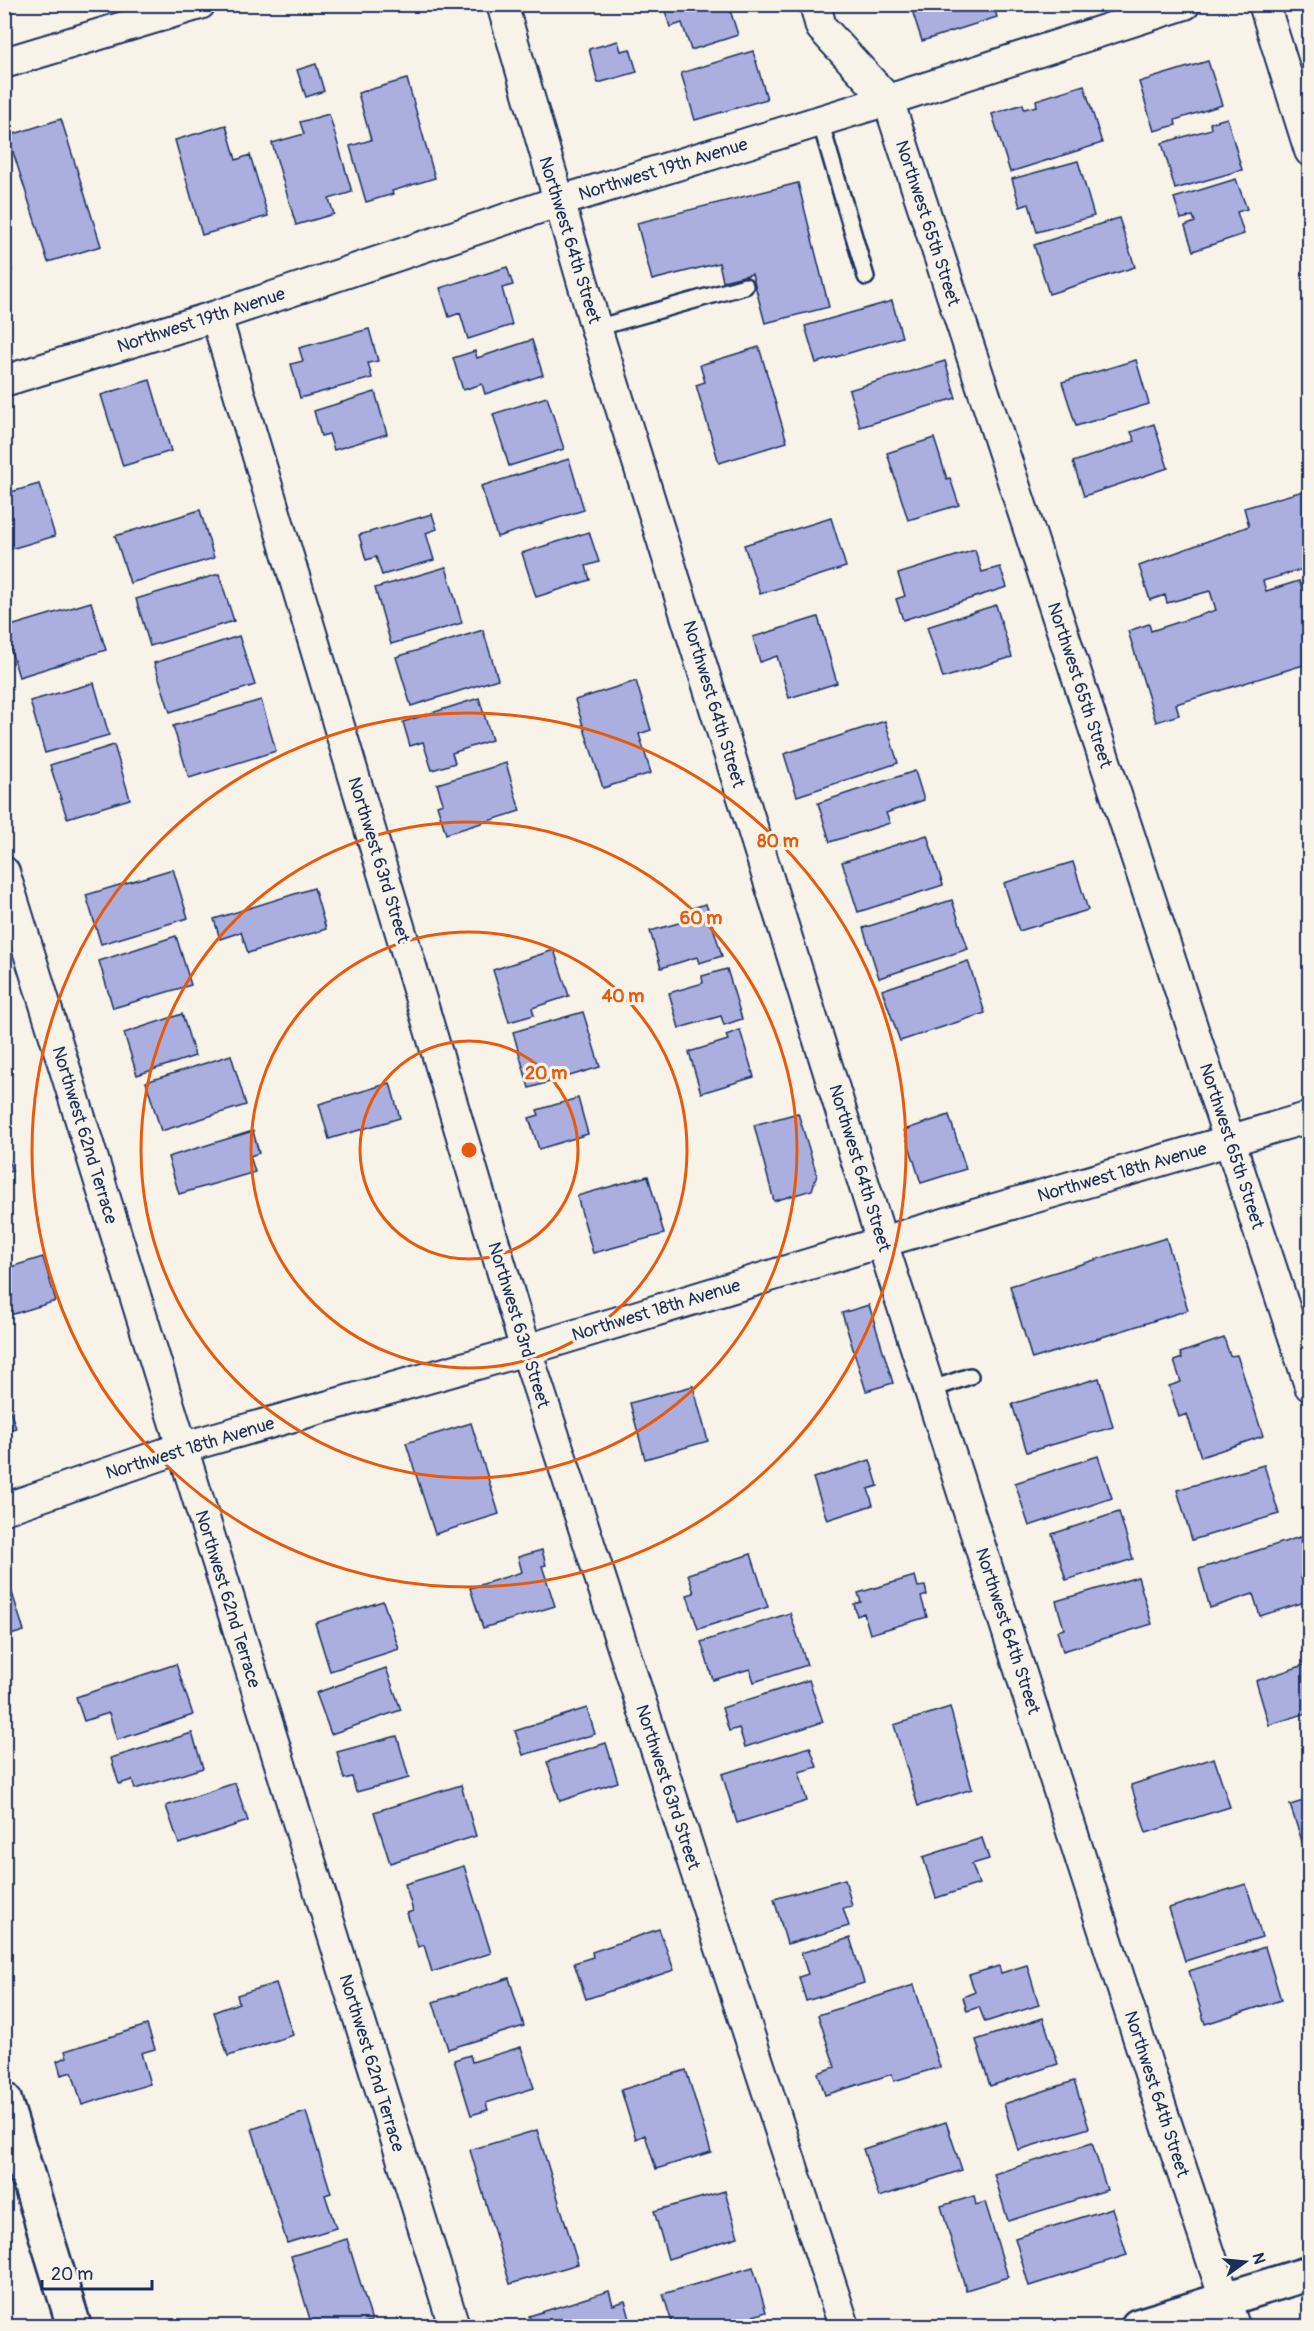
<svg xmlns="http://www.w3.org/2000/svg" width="1314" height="2331" font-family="Pangolin,sans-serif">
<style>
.building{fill:#aaafe0;stroke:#1b2f5e;stroke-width:1.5}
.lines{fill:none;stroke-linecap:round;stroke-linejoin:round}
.service-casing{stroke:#1b2f5e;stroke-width:20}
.minor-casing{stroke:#1b2f5e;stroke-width:34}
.secondary-casing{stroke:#1b2f5e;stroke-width:38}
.service{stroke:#f7f3e8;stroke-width:15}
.minor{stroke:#f7f3e8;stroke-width:30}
.secondary{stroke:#f7f3e8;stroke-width:33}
.ring{fill:none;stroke:#e8590c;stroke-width:3}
.labels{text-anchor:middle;stroke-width:6;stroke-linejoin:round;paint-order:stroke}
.street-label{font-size:18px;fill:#1b2f5e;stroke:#f7f3e8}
.centre{fill:#e8590c;stroke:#f7f3e8;stroke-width:3}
.ring-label{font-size:18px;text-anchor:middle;font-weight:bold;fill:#e8590c;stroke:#f7f3e8;stroke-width:6;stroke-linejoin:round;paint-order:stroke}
</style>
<rect width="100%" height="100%" fill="#f7f3e8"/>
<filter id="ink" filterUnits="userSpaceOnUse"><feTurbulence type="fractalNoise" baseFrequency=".0167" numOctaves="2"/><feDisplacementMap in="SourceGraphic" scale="12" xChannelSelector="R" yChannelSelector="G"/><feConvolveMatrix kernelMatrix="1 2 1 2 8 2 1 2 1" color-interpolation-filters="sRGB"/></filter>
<g filter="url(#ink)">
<path class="building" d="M663 4H737L738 7 730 10 738 35 691 50 682 23 670 27Z
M910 4H993L997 17 922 41Z
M618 41 621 51 630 49 637 72 598 83 589 49Z
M753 51 767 99 695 120 681 73Z
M1208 61 1222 105 1175 120 1176 125 1154 131 1139 82Z
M316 64 324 91 306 97 297 70Z
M407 79 435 178 392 191 393 194 366 202 350 146 371 140 358 93Z
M1084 85 1102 143 1010 172 992 114 1023 104 1024 109 1037 106 1036 100Z
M329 114 352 192 329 199 334 214 296 225 272 143 304 134 300 122Z
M1227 118 1242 170 1175 189 1162 143 1211 129 1210 123Z
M61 119 101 246 48 262 8 136Z
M226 125 236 160 250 155 268 216 202 235 175 140Z
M1078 161 1094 216 1037 232 1029 204 1020 207 1012 179Z
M1236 179 1247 209 1237 212 1244 234 1193 251 1185 226 1195 222 1193 216 1181 219 1174 198Z
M798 183 829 307 765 323 752 274 723 281 719 263 652 280 637 223Z
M1119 218 1135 267 1049 294 1034 245Z
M4 244 12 271 4 273Z
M507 267 513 285 502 288 512 325 468 339 460 313 449 317 440 288Z
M892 301 902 337 816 363 805 326Z
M369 329 378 361 368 363 372 378 300 398 291 364 303 361 299 348Z
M532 340 543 375 485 394 482 384 463 390 453 358 475 351 477 358Z
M759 347 787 442 719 463 696 385 705 382 700 365Z
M1136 360 1149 404 1076 426 1062 382Z
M945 361 956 398 860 427 849 390Z
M150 380 171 451 123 466 101 395Z
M375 392 387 434 334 450 329 434 321 436 314 411Z
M547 397 564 449 509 466 493 414Z
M1154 424 1168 468 1084 496 1073 462 1135 441 1131 432Z
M934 438 947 479 950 478 959 505 908 520 887 453Z
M569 459 584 510 497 537 481 486Z
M39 484 55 536 4 551V494Z
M1310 489V567L1263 581 1266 591 1299 581 1310 607V663L1176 704 1179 715 1156 722 1128 631 1149 624 1151 631 1216 610 1210 591 1167 603 1165 595 1150 600 1139 566 1249 526 1244 508Z
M200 510 214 558 130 583 115 536Z
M432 514 437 529 426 533 434 560 382 575 376 557 366 560 359 535Z
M831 518 846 567 760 594 744 545Z
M589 532 599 562 586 566 590 580 536 597 522 553Z
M975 550 982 572 1000 567 1007 587 903 620 896 599 905 596 898 574Z
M446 567 462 623 391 644 375 588Z
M219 574 234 621 150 646 136 599Z
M91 602 106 650 19 677 4 628Z
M996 605 1012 657 943 678 927 627Z
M818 617 837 683 789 698 777 656 760 662 753 637Z
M483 630 498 679 411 706 396 657Z
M239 636 255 685 170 712 154 663Z
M636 681 651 730 639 734 651 773 603 788 575 700Z
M94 683 109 735 45 753 30 701Z
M479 698 492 740 452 753 455 763 432 770 423 742 410 746 403 722Z
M261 700 276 751 189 778 173 726Z
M885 721 898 763 797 796 784 754Z
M114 745 130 799 67 818 50 765Z
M506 763 520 811 446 834 437 805 443 803 437 784Z
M915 771 924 800 886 813 890 823 830 842 818 803Z
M927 835 943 885 858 912 842 862Z
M1073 862 1088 910 1019 931 1004 883Z
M173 869 188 918 101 944 86 895Z
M314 888 326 929 248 953 241 932 220 939 214 919Z
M952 900 968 949 879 978 863 928Z
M706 904 722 956 699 963 697 957 661 968 650 931 693 919 689 909Z
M176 936 191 985 113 1008 99 961Z
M554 950 569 996 532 1008 534 1015 509 1022 493 970Z
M968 961 985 1013 900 1041 882 990Z
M727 969 742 1019 724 1025 721 1016 679 1028 669 993 703 983 702 976Z
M583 1012 600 1067 529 1088 513 1032Z
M182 1014 195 1056 137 1075 124 1033Z
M740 1030 754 1077 701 1093 689 1052 728 1040 726 1035Z
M231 1055 246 1105 161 1131 146 1082Z
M390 1083 400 1118 329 1139 319 1104Z
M578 1098 588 1134 539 1149 529 1118 539 1115 537 1110Z
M798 1113 817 1175 812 1190 774 1201 754 1125Z
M949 1115 966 1169 921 1183 904 1130Z
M253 1131 259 1153 250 1156 255 1172 179 1194 168 1157Z
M4 1144 12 1171 4 1173Z
M648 1176 664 1234 593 1253 577 1196Z
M1166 1238 1188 1310 1032 1359 1010 1286Z
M43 1257 56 1301 4 1317V1269Z
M869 1305 893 1383 866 1391 842 1313Z
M1224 1338 1230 1356 1237 1355 1263 1436 1201 1457 1187 1414 1179 1417 1169 1386 1181 1382 1174 1361 1182 1358 1180 1353Z
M1099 1378 1113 1427 1027 1452 1012 1404Z
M693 1386 708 1441 645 1459 630 1403Z
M4 1394 16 1428 4 1432Z
M471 1423 499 1514 435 1534 406 1443Z
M1098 1456 1112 1498 1029 1526 1015 1483Z
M870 1460 878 1486 868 1489 873 1505 827 1520 813 1478Z
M1264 1465 1279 1514 1192 1540 1177 1490Z
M1119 1512 1133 1559 1066 1580 1052 1534Z
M1300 1537 1310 1565V1574L1301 1577 1308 1601 1260 1616 1253 1594 1210 1608 1199 1569Z
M542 1550 546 1565 542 1566 555 1606 483 1628 470 1588 522 1572 518 1557Z
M751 1554 768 1607 698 1629 687 1595 694 1593 688 1574Z
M4 1567 24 1631 4 1637Z
M915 1576 918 1587 925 1586 927 1595 921 1597 927 1617 870 1634 864 1613 857 1616 854 1604 861 1602 858 1593Z
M1138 1577 1152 1624 1063 1651 1057 1631 1064 1629 1056 1601Z
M383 1601 399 1649 330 1671 315 1623Z
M790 1613 807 1665 754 1682 750 1669 713 1680 701 1642Z
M1310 1663V1712L1269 1725 1256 1681Z
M176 1664 193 1715 117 1740 109 1713 84 1721 76 1697Z
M386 1668 401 1710 331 1734 316 1693Z
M809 1680 823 1722 745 1747 739 1728 729 1731 722 1708Z
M950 1707 972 1789 918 1806 894 1725Z
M587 1708 595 1734 523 1755 515 1731Z
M192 1733 203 1768 135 1789 132 1780 119 1784 111 1758Z
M397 1736 409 1778 356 1792 352 1777 344 1779 337 1752Z
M606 1743 618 1782 560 1801 547 1762Z
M810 1747 817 1767 799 1772 807 1801 737 1823 722 1774Z
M1214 1758 1230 1807 1146 1833 1131 1785Z
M235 1783 248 1821 179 1844 166 1806Z
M461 1785 476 1836 390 1863 374 1812Z
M1310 1799V1852L1306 1853 1290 1805Z
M982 1838 989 1859 972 1864 979 1884 936 1898 923 1857Z
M464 1866 491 1953 432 1972 424 1945 418 1947 407 1913 413 1911 405 1884Z
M845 1879 852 1906 843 1908 849 1926 787 1944 774 1899Z
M1246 1884 1262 1937 1185 1961 1169 1908Z
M659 1929 674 1970 586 1999 574 1963 593 1957 592 1952Z
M850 1938 864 1983 806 2001 799 1977 808 1974 801 1953Z
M1265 1947 1281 2000 1205 2024 1189 1971Z
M1027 1965 1039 2005 985 2022 979 2007 967 2011 963 1997 975 1992 969 1975 999 1966 1001 1973Z
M509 1978 524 2026 448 2049 433 2002Z
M276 1983 293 2035 228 2056 214 2012 239 2003 237 1995Z
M914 1985 940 2067 894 2081 892 2074 825 2095 818 2073 835 2067 818 2015Z
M1043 2018 1058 2064 990 2086 976 2040Z
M147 2025 155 2049 141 2053 150 2084 82 2105 72 2072 61 2075 57 2061 67 2057 65 2051Z
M521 2047 534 2088 486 2103 488 2110 471 2115 454 2060 470 2055 472 2062Z
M686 2070 711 2152 656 2169 645 2135 636 2139 621 2090Z
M1074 2081 1089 2128 1018 2150 1004 2104Z
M306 2112 331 2193 325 2195 336 2228 287 2243 252 2129Z
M946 2122 962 2170 879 2197 863 2149Z
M537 2130 578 2264 510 2284 470 2150Z
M1092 2143 1107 2190 1008 2221 994 2174Z
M725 2191 738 2237 668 2259 654 2211Z
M974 2196 976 2205 985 2202 1008 2277 966 2290 941 2206Z
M1112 2208 1127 2255 1029 2286 1015 2238Z
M347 2239 372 2321 353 2326H312L291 2256Z
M753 2267 766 2312 722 2326H673L663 2294Z
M609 2291 613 2305 625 2301 632 2326H532L529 2316Z"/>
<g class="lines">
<defs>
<path id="service" d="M820 121 866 277
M596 328 745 286
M930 1390 970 1376"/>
<path id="minor" d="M502 4 596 328 882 1242 1164 2117 1234 2326
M815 4 821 27 888 100 1310 1386
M1264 4 1310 151
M4 63 200 4
M216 316 526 1350 844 2326
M4 381 216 316 557 202 888 100 1185 4
M4 872 454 2326
M4 1509 181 1448 526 1350 882 1242 1310 1117"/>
<path id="secondary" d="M4 2099 74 2326
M1138 2326 1310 2273"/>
</defs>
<use href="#service" class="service-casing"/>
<use href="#minor" class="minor-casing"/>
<use href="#secondary" class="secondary-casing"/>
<use href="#service" class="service"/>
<use href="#minor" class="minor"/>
<use href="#secondary" class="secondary"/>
</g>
</g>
<g class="ring">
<circle cx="469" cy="1150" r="109"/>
<circle cx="469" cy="1150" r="218"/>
<circle cx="469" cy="1150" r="328"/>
<circle cx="469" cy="1150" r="437"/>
</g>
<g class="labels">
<g class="street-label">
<text transform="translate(663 169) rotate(-17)" y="6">Northwest 19th Avenue</text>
<text transform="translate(928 223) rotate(72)" y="6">Northwest 65th Street</text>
<text transform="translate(570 240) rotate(73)" y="6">Northwest 64th Street</text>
<text transform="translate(201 320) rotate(-18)" y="6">Northwest 19th Avenue</text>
<text transform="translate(1080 685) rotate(72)" y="6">Northwest 65th Street</text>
<text transform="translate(714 704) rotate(73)" y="6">Northwest 64th Street</text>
<text transform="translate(379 860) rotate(73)" y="6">Northwest 63rd Street</text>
<text transform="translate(85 1135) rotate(73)" y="6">Northwest 62nd Terrace</text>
<text transform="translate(1232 1146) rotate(72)" y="6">Northwest 65th Street</text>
<text transform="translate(860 1168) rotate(73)" y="6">Northwest 64th Street</text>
<text transform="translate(1122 1172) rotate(-16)" y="6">Northwest 18th Avenue</text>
<text transform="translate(656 1310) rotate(-17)" y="6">Northwest 18th Avenue</text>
<text transform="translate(519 1325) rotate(73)" y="6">Northwest 63rd Street</text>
<text transform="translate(190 1448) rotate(-17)" y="6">Northwest 18th Avenue</text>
<text transform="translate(228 1599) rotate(73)" y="6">Northwest 62nd Terrace</text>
<text transform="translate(1008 1631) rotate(72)" y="6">Northwest 64th Street</text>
<text transform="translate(668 1787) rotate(72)" y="6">Northwest 63rd Street</text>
<text transform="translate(372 2063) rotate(73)" y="6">Northwest 62nd Terrace</text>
<text transform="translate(1157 2094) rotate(72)" y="6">Northwest 64th Street</text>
</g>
</g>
<circle cx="469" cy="1150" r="9" class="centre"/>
<g class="ring-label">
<text x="778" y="847">80 m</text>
<text x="701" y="924">60 m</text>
<text x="623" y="1002">40 m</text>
<text x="546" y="1079">20 m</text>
</g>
<rect width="1314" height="2331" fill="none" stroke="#f7f3e8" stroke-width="24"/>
<rect x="12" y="12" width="1290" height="2307" fill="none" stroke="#1b2f5e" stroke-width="2" filter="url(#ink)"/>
<g transform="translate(1245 2262) rotate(75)" stroke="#f7f3e8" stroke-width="4.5" paint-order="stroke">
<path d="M0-4.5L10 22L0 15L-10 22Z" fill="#1b2f5e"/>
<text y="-9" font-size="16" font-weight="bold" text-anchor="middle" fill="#1b2f5e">N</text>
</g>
<path d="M42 2280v9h110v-9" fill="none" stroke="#1b2f5e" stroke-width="3"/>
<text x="51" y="2280" font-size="18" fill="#1b2f5e" stroke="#f7f3e8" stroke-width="4.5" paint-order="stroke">20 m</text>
</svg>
